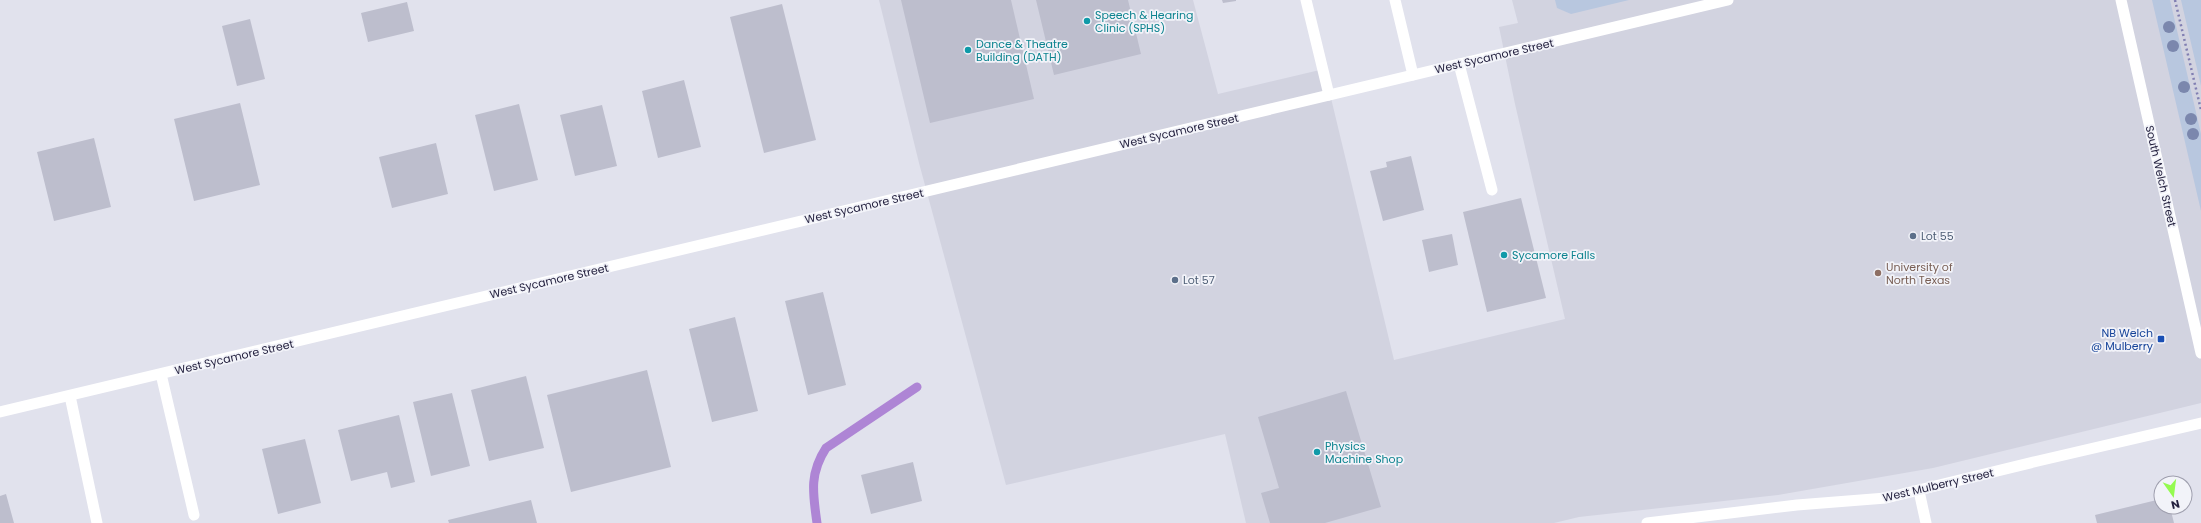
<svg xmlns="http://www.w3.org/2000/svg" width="2201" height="523" font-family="Poppins,sans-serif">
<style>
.built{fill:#d2d3e0}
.green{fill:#b8c7df}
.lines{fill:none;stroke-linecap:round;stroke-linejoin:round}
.stream{stroke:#ae85d5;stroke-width:9}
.building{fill:#bdbecd}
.path{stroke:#817fb2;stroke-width:2.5;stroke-dasharray:2 3;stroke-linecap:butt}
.service{stroke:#fff;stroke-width:11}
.minor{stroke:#fff;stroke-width:11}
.tree{fill:#7b87ad}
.culture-dot{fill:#0f9aa8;stroke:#f2f3f9;stroke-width:1.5}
.service-dot{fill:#5c6f8a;stroke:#f2f3f9;stroke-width:1.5}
.education-dot{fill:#8d6e63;stroke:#f2f3f9;stroke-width:1.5}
.transit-dot{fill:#1a4fb4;stroke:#f2f3f9;stroke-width:1.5}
.labels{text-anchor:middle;stroke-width:3.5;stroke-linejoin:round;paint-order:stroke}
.culture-label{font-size:11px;fill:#0d838f;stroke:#f2f3f9;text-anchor:start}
.street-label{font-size:11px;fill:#23203e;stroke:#f2f3f9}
.service-label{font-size:11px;fill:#4e5e75;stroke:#f2f3f9;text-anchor:start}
.education-label{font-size:11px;fill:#785e54;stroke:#f2f3f9;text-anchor:start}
.transit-label{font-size:11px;fill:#164399;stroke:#f2f3f9;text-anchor:end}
</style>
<rect width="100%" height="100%" fill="#e1e2ed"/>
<path class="built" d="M879 0H1193L1218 94 1324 69 1394 360 1565 319 1515 104 1499 27 1518 23 1512 0H2201V403L1933 468 1778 495 1579 517 1554 523H1246L1225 434 1006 485 919 163Z"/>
<path class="green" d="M1555 0H1629L1571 14 1557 8Z
M2152 0H2170L2201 134V211Z
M2181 0H2201V86Z"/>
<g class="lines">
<path class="stream" d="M817 523C813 494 809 474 826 448L917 387"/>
</g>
<path class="building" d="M901 0H1011L1034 99 930 123Z
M1036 0H1128L1141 54 1054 75Z
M1222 0H1236V1L1223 3Z
M407 2 414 31 368 42 361 13Z
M782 4 816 140 764 153 730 17Z
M250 19 265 79 237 86 222 26Z
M684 80 701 147 658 158 642 91Z
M240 103 260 185 194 201 174 119Z
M519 104 538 180 494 191 475 115Z
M602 105 617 166 575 176 560 115Z
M94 138 111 207 54 221 37 152Z
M436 143 448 194 392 208 379 157Z
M1411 156 1424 210 1383 221 1370 171 1387 167 1386 162Z
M1521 198 1546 298 1487 312 1463 212Z
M1452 234 1458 265 1429 272 1422 240Z
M823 292 846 385 808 395 785 301Z
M735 317 758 411 712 422 689 329Z
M647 370 671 467 571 492 547 395Z
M526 376 544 448 489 461 471 390Z
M1346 391 1381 507 1325 523H1270L1261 493 1279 488 1258 417Z
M452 393 470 466 431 476 413 402Z
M399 415 415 482 391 488 387 472 351 481 338 430Z
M305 439 321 503 278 514 262 449Z
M913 462 922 501 871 514 861 475Z
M6 494 14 523H0V496Z
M2161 499V507H2170L2174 523H2097L2095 515Z
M531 500 537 523H449L448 520Z"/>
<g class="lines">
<path class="path" d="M2175 0 2201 110"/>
<path class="service" d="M1306 0 1329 95
M1395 0 1413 75
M1459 64 1492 190
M161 374 194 515
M70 396 97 523
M1919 491 1926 523"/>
<path class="minor" d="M2121 0 2201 353
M0 412 1728 0
M1647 523 1797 505 1886 498 2038 461 2201 423"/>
</g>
<g class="tree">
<circle cx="2169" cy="27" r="6"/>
<circle cx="2173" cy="46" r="6"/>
<circle cx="2184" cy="87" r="6"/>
<circle cx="2191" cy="119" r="6"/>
<circle cx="2193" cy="134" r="6"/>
</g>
<g class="culture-dot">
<circle cx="1087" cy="21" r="4"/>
<circle cx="968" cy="50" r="4"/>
<circle cx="1504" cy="255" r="4"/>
<circle cx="1317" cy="452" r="4"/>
</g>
<g class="service-dot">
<circle cx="1913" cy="236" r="4"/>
<circle cx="1175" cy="280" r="4"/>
</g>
<circle class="education-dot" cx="1878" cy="273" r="4"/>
<rect class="transit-dot" x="2157" y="335" width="8" height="8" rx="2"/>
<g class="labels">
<g class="culture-label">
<text x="1095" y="19">Speech &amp; Hearing<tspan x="1095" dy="13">Clinic (SPHS)</tspan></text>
<text x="976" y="48">Dance &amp; Theatre<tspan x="976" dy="13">Building (DATH)</tspan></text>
<text x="1512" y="259">Sycamore Falls</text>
<text x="1325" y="450">Physics<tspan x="1325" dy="13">Machine Shop</tspan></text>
</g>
<g class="street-label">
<text transform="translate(1494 56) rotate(-13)" y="4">West Sycamore Street</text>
<text transform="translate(1179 131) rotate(-13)" y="4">West Sycamore Street</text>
<text transform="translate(2161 176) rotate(77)" y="4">South Welch Street</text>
<text transform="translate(864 206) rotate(-13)" y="4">West Sycamore Street</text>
<text transform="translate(549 281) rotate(-13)" y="4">West Sycamore Street</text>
<text transform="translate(234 357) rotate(-13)" y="4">West Sycamore Street</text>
<text transform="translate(1938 485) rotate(-13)" y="4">West Mulberry Street</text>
</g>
<g class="service-label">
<text x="1921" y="240">Lot 55</text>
<text x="1183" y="284">Lot 57</text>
</g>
<g class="education-label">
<text x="1886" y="271">University of<tspan x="1886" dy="13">North Texas</tspan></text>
</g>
<g class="transit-label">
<text x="2153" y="337">NB Welch<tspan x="2153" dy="13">@ Mulberry</tspan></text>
</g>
</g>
<g transform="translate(2173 495) rotate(166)"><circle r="19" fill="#f2f3f9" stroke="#9f9fae"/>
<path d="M0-3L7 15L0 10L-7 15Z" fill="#94fb50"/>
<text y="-6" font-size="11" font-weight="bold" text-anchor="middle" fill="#23203e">N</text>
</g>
</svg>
